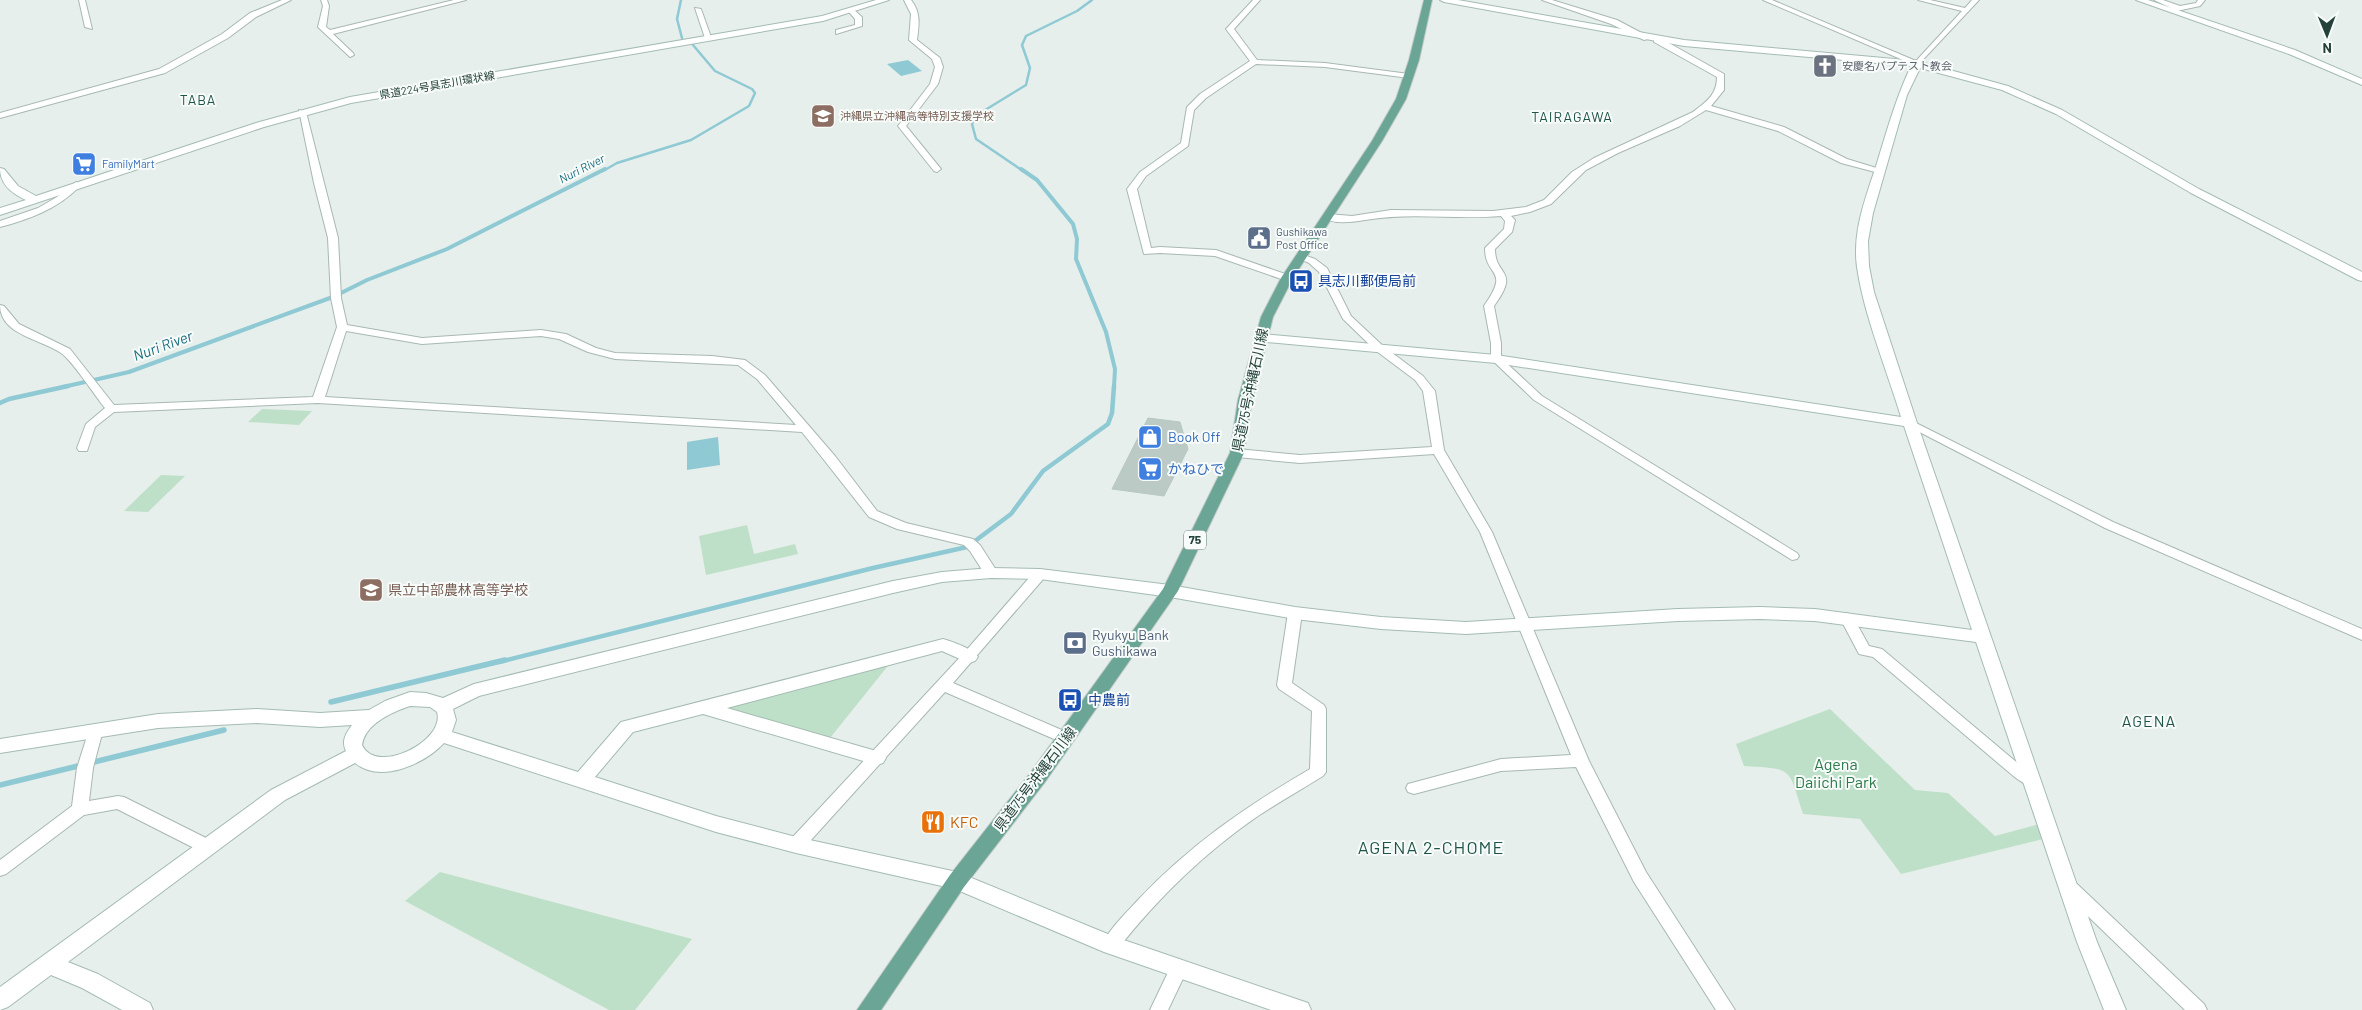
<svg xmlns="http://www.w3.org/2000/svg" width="2362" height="1010" font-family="Barlow,'Noto Sans JP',sans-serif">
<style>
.green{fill:#bfe0c8}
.water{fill:#8ec9d4}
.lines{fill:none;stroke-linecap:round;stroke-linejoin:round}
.stream-far3{stroke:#8ec9d4;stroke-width:2.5}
.stream-far2{stroke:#8ec9d4;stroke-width:4}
.stream-far1{stroke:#8ec9d4;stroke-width:4.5}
.stream{stroke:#8ec9d4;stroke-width:5.5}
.building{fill:#bbcac4;stroke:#b8c9c2}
.street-casing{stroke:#a8b8b2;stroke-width:2}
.secondary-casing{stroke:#a4bbb3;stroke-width:2}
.primary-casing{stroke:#c2cac8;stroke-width:2}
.street{fill:#fff;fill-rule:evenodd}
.secondary{fill:#fff;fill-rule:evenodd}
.primary{fill:#6aa596;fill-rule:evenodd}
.labels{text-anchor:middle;stroke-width:4;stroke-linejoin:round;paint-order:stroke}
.far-worship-label{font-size:11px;fill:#5b616d;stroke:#f7fbf9;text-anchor:start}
.far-street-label{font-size:11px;fill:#24423a;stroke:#f7fbf9}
.far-education-label{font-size:11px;fill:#785e54;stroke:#f7fbf9;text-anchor:start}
.far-shop-label{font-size:11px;fill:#366cbe;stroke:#f7fbf9;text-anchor:start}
.far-service-label{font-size:11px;fill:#4e5e75;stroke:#f7fbf9;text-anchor:start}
.far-water-label{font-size:12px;font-style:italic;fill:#1c6f80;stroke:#f7fbf9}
.shield{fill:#f7fbf9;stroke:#637a73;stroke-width:1}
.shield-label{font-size:12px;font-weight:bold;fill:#24423a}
.far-quarter-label{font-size:14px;letter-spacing:1px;fill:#1f5548;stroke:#f7fbf9}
.transit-label{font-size:14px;fill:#164399;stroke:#f7fbf9;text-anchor:start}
.street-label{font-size:14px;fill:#24423a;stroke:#f7fbf9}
.shop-label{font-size:14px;fill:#366cbe;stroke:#f7fbf9;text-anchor:start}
.education-label{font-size:14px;fill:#785e54;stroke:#f7fbf9;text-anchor:start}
.service-label{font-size:14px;fill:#4e5e75;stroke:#f7fbf9;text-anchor:start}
.water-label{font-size:15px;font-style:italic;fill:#1c6f80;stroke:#f7fbf9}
.quarter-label{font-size:16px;letter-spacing:1px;fill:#1f5548;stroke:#f7fbf9}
.near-park-label{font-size:16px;fill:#2d7a4b;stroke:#f7fbf9}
.near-food-label{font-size:16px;fill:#c56008;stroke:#f7fbf9;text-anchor:start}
.near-neighbourhood-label{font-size:18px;letter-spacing:1px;fill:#1f5548;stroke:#f7fbf9}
</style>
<rect width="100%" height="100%" fill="#e6efeb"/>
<path class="green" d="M262 409 312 411 299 425 248 422Z
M161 475 185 476 148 512 124 511Z
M747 525 754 554 795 544 798 554 706 575 699 536Z
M895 657 826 743 703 707Z
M1830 709 1915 790 1948 793 1995 836 2047 822 2051 837 1901 874 1860 819 1803 814C1788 767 1794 769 1744 766L1736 744Z
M440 872 692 939 635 1010H609L405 901Z"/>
<path class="water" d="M908 60 922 71 901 76 887 64Z
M718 437 720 465 687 470V442Z"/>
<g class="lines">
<path class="stream-far3" d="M681 0 677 19 682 38
M603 171 617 163 691 140 749 106 755 93 752 89 715 71 693 45
M1023 171 976 139 972 124 977 115 1026 85 1030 68 1022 45 1026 36 1077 11 1092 0"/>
<path class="stream-far2" d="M1021 169 1037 180 1073 224 1077 239 1076 259 1106 332 1115 369 1114 387
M339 294 367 280 447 249 605 169
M63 387 129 372 330 298"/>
<path class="stream-far1" d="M0 403 9 399 68 386
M499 662 873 568 967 547 1011 514 1043 471 1108 424 1112 413 1114 386"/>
<path class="stream" d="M331 702 505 660
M90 763 224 730
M0 785 82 765"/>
</g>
<path class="building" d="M1148 418 1180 422 1188 449 1164 496 1112 489Z"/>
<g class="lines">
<defs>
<path id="street" d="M79 0H85L92 29 85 27Z
M282 0H291L256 17 228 38 165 73 0 118V113L159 69 222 34 250 13Z
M321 0H327L329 6 326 27 330 30 454 0H466L333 34 353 53 354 55 350 57 318 27 323 6Z
M904 0H911C921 12 919 25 917 40L940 58 943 67 938 84 906 126 941 169 937 172 934 171 898 126 930 84 935 67 932 59 909 40 911 14Z
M1253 0H1260L1234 29 1257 60 1325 63 1409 74 1413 76 1409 78 1325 67 1256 64 1206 98 1194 110 1188 146 1146 176 1137 189 1151 248 1160 247 1216 250 1291 276V280L1287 281 1215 256 1160 253 1144 254 1127 189 1140 172 1181 143 1187 107 1200 94 1250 61 1226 29Z
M1542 0H1552L1617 20 1651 38 1644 40 1611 24Z
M1763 0H1772L1916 61 1962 11 1918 0H1930L1965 8 1972 0H1979L1917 66Z
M2154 0H2163L2180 6 2196 3 2198 0H2205L2200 6 2172 12 2168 10 2171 8Z
M695 8 701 9 712 40 705 38Z
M850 10H854L862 17V26L836 34V30L855 25V19L848 11Z
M1654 38H1660L1724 74V90L1711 106 1784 127 1847 159 1883 170 1879 173 1841 163 1778 131 1706 110 1680 126 1618 153 1586 170 1551 204 1530 212 1511 216 1515 220 1512 232 1495 249C1495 277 1521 269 1494 306L1501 343V358L1542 396 1797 553 1799 556 1797 559 1792 560 1534 400 1491 359V343L1484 306C1511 268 1485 278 1485 248L1504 229 1505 221 1501 216C1455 220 1411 212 1365 220 1353 222 1333 225 1323 217L1328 214 1352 216 1391 210 1493 211 1526 207 1544 200 1572 172 1594 158 1693 112C1706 102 1717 95 1717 77L1654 42Z
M299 110 306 112 338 238 341 298 347 325 422 338 541 330 566 334 596 348 615 353 712 356 745 360 765 375 835 456 877 511 906 523 973 539 980 545 996 570 998 573 996 576H986L970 551 964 545 897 529 869 517 802 432 318 403 114 412 95 427 87 451H79L77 448 86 424 105 408C95 396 72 360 61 353 41 339 0 335 0 305L4 306 19 324 70 349 114 405 313 397 337 327 331 298 328 238 314 183ZM346 331 422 344 541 336 559 339 588 352 615 359 738 365 757 379 796 425 325 397Z
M76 182 80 185 79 187C57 209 30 219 0 227V221L38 208 57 197Z
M1301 254 1315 259 1327 268 1351 316 1383 346 1423 376 1435 391 1444 450 1492 532 1589 761 1646 872 1735 1010H1716L1634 882 1576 767 1501 771 1414 794 1408 792 1406 788 1408 784 1501 759 1571 755 1480 532 1434 454 1300 463 1237 457 1231 453 1237 449 1300 455 1432 447 1423 391 1415 380 1375 350 1343 319 1319 272 1309 263 1296 257Z
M1910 420 2113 522 2362 629V640L2105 528 1906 425 1904 423 1906 421Z
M1040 569 1047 574 1045 577 953 683 1071 734 1074 738 1071 742 1066 744 1061 742 945 692 802 850 796 852 790 850 788 845 790 840 964 653 1035 571Z
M1295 608 1300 610 1302 613 1292 683 1324 705 1326 709V772L1323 776C1302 789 1279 802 1258 816 1204 853 1157 899 1117 950L1111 953 1105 950 1102 945C1110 928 1125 914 1138 900 1190 845 1245 807 1310 769L1312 711 1279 689 1277 685 1288 613 1290 610Z
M1847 613 1852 615 1869 646 1882 649 2021 766 2037 776 2040 780 2037 784C2027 788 2019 780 2011 774L1873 657 1859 654 1840 618 1842 615Z
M96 724 101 726 103 730 93 768 89 801 118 796 124 797 212 841 214 846 212 851 206 853 200 851 117 809 84 815 6 874 0 876V860L72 806 77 768 89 730 91 726Z
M2071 882 2077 884 2204 1004 2207 1010H2185L2065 894 2063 889 2065 884Z
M1179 960 1185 962 1188 968 1168 1010H1150L1173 962Z"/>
<path id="secondary" d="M876 0H889L823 21 351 103 264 127 0 215V208L26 200C11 193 0 184 0 168L4 169 18 186 36 196 256 123 350 97 822 16Z
M1440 0H1458L1684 40 1917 61 2008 86 2062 110 2199 189 2362 272V281L2358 280 2191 193 2056 114 2002 90 1920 68 1907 95 1873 213 1868 241 1869 266 1874 292 1917 423 2077 885 2097 942 2126 1010H2104L2077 942 1976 642 1815 621 1760 619 1678 621 1466 634 1381 629 1295 619 1170 597 1040 579 991 578 942 582 893 593 479 696 453 709 456 720 452 732 578 772 621 722 943 639C953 642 972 648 978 657L975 661 969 663 942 651 727 708 883 753 886 758 883 763 877 765 703 714 633 732 595 777 716 816 796 837 957 872 1115 937 1308 1003 1311 1010H1271L1104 952 955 889 796 853 716 832 444 743C424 764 381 784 355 763L285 800 68 962 98 974 150 1003 153 1010H122L82 988 51 975 8 1007 0 1010V987L271 790 346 751C341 741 346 733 352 725L320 727 257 723 158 728 0 753V739L158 714 257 709 320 713 369 710 385 701 410 692 426 693 443 698 474 684 893 581 942 572 991 568 1040 569 1170 585 1295 607 1381 617 1466 622 1678 609 1760 607 1815 609 1972 630 1904 426 1496 363 1256 341 1255 338 1261 334 1496 355 1901 417C1887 370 1864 316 1857 267 1852 231 1866 197 1877 163 1887 130 1896 98 1911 66L1684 46 1444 2ZM410 706 430 707 437 712C446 741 376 776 362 745 365 724 392 712 410 706Z
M2136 0H2148L2295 50 2362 79V85L2289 54Z"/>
<path id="primary" d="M1424 0H1432L1419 60 1406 99 1382 141 1293 278 1273 317 1252 400 1244 453 1178 591 1045 782 964 887 881 1010H857L950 875 1031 772 1163 589 1230 453 1238 400 1261 317 1281 278 1372 141 1396 99 1409 60Z"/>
</defs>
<use href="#street" class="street-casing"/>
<use href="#secondary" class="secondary-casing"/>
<use href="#primary" class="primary-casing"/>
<use href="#street" class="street"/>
<use href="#secondary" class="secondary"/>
<use href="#primary" class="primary"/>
</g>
<defs>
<symbol id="church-square" viewBox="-11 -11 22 22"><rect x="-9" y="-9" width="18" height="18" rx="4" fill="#6b7280" stroke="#f7fbf9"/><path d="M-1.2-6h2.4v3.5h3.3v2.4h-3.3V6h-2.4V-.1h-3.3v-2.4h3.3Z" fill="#fff"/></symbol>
<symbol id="school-square" viewBox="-11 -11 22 22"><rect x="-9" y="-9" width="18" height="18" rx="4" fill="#8d6e63" stroke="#f7fbf9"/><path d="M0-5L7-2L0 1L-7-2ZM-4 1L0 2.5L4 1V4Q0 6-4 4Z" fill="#fff"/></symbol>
<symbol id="supermarket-square" viewBox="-11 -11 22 22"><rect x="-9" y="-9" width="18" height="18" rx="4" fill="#3f7fe0" stroke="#f7fbf9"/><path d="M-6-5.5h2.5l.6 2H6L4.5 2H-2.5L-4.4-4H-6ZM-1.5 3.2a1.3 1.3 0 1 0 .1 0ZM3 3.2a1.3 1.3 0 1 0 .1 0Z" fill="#fff"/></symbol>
<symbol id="civic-square" viewBox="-11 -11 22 22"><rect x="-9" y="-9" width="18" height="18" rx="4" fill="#5c6f8a" stroke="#f7fbf9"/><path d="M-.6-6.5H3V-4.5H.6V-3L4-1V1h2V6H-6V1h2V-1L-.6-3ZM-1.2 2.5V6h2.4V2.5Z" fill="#fff"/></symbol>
<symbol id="bus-square" viewBox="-11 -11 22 22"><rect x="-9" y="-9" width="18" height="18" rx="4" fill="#1a4fb4" stroke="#f7fbf9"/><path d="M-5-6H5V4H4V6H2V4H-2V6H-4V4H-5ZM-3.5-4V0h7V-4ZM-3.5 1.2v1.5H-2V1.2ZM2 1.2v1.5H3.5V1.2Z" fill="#fff"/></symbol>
<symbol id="shop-square" viewBox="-11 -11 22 22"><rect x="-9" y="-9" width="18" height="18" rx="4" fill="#3f7fe0" stroke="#f7fbf9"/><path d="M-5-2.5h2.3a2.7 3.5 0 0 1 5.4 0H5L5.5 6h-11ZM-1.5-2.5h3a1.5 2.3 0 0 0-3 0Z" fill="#fff"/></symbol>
<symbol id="bank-square" viewBox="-11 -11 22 22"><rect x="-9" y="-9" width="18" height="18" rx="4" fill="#5c6f8a" stroke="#f7fbf9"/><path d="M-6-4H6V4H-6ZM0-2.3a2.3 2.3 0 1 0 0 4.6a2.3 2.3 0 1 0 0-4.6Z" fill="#fff"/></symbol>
<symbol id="restaurant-square" viewBox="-11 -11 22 22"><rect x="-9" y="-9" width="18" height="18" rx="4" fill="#e8710a" stroke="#f7fbf9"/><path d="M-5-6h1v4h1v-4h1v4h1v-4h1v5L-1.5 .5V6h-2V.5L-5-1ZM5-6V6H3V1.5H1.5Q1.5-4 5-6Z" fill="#fff"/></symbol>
</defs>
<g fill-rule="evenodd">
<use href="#church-square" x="1811" y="52" width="28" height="28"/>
<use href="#school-square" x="809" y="102" width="28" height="28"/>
<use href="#supermarket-square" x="70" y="150" width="28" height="28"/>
<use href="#civic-square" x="1245" y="224" width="28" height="28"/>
<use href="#bus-square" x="1287" y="267" width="28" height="28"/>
<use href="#shop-square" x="1136" y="423" width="28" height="28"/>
<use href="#supermarket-square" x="1136" y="455" width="28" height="28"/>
<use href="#school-square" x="357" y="576" width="28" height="28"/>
<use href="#bank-square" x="1061" y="629" width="28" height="28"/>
<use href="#bus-square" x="1056" y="686" width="28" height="28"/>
<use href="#restaurant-square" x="919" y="808" width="28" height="28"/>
</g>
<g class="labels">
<g class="far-worship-label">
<text x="1842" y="70">安慶名バプテスト教会</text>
</g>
<g class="far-street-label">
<text transform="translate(437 85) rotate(-10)" y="4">県道224号具志川環状線</text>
</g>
<g class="far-education-label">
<text x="840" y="120">沖縄県立沖縄高等特別支援学校</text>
</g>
<g class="far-shop-label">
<text x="102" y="168">FamilyMart</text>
</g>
<g class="far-service-label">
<text x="1276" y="236">Gushikawa<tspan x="1276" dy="13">Post Office</tspan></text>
</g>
<g class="far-water-label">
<text transform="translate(582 169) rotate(-27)" y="4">Nuri River</text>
</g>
<rect class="shield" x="1184" y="530.5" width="22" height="19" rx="4"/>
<g class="shield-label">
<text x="1195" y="544">75</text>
</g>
<g class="far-quarter-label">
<text x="198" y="105">TABA</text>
<text x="1572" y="122">TAIRAGAWA</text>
</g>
<g class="transit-label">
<text x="1318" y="286">具志川郵便局前</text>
<text x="1088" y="705">中農前</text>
</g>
<g class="street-label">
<text transform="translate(1250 390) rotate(-78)" y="5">県道75号沖縄石川線</text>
<text transform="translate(1035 779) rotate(-53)" y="5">県道75号沖縄石川線</text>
</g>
<g class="shop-label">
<text x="1168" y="442">Book Off</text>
<text x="1168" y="474">かねひで</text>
</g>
<g class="education-label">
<text x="388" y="595">県立中部農林高等学校</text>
</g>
<g class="service-label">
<text x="1092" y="640">Ryukyu Bank<tspan x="1092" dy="16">Gushikawa</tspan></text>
</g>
<g class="water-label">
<text transform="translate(163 346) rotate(-20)" y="5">Nuri River</text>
</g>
<g class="quarter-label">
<text x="2149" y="727">AGENA</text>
</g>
<g class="near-park-label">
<text x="1836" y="770">Agena<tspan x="1836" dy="18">Daiichi Park</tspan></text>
</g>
<g class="near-food-label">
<text x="950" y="828">KFC</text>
</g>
<g class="near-neighbourhood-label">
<text x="1431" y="854">AGENA 2-CHOME</text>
</g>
</g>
<g transform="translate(2327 35) rotate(179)" stroke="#f7fbf9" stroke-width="4" paint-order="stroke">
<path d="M0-4L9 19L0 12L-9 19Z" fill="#24423a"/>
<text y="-8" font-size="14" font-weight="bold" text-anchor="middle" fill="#24423a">N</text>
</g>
</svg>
